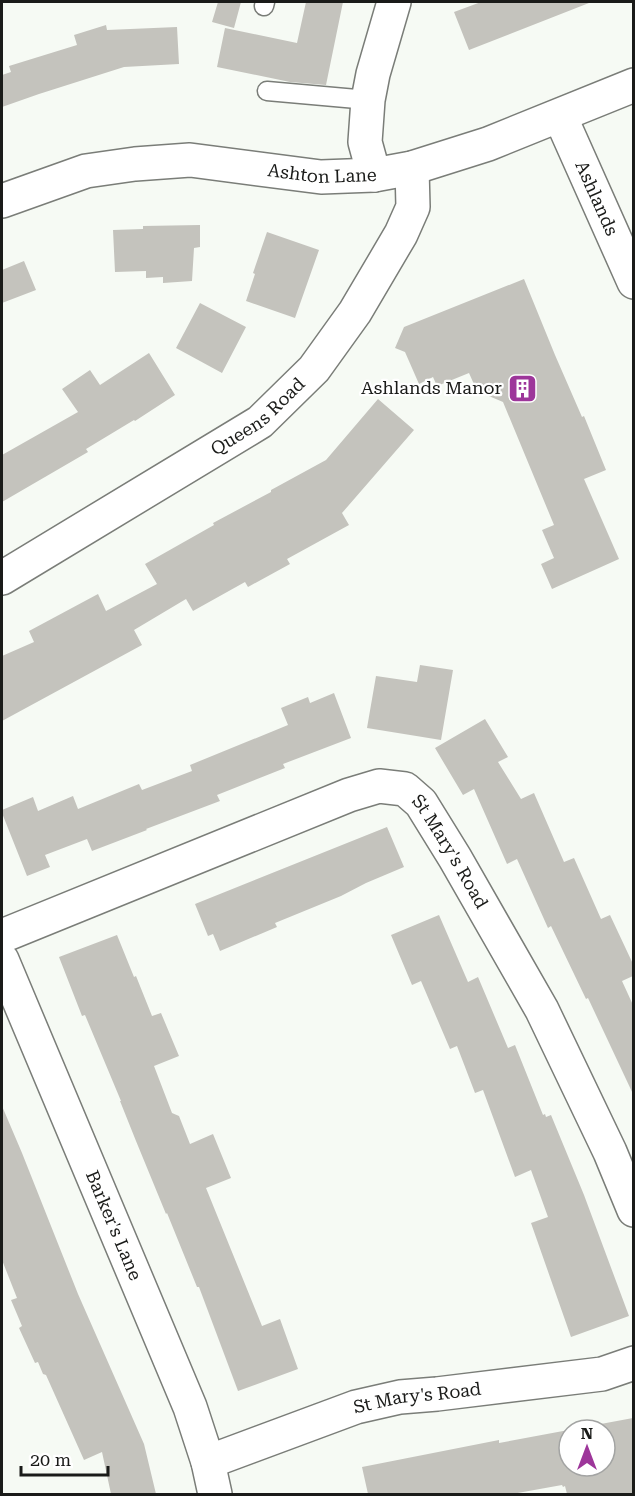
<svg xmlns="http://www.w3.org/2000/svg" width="635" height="1496" font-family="'Roboto Serif',serif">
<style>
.building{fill:#c4c3bd;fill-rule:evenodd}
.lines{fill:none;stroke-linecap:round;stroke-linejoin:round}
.service-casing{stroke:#7a7d78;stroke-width:21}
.minor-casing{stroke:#7a7d78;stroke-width:36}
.secondary-casing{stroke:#7a7d78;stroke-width:36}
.service{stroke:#fff;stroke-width:18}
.minor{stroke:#fff;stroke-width:33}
.secondary{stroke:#fff;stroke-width:33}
.labels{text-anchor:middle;stroke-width:4.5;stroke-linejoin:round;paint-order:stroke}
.street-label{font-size:18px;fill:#1a1b19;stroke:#fff}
.poi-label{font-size:18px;fill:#1a1b19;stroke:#fff;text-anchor:end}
</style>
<rect width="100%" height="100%" fill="#f6faf4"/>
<path class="building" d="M218 2H241L234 28 212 22Z
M306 2H343L326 85 290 82 217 67 225 28 297 43Z
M481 2H589V3L469 50 454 12Z
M106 25 107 30 177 27 179 64 124 67 39 94 2 107V75L11 72 9 66 77 45 74 35Z
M200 225V247L194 248 192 281 163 283V277L146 278V271L115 272 113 230 143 229V226Z
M267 232 319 250 295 318 246 301 255 274 253 273Z
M24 261 36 290 2 303V270Z
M524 279 555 355 582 417 584 416 606 470 584 479 619 559 552 589 541 564 554 558 542 530 554 525 503 402 477 391 469 373 437 386 433 377 419 384 405 352 395 348 404 327Z
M200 303 246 327 222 373 176 348Z
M149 353 175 395 135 421 134 420 86 449 88 452 2 502V455L78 412 62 389 90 370 100 385Z
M378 399 414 430 342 513 349 525 287 559 290 564 248 587 245 582 193 611 186 599 134 630 142 645 2 721V656L34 642 29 631 98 594 106 611 157 584 145 564 214 525 213 523 271 492V490L326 460Z
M420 665 453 670 441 740 367 728 376 676 417 682Z
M334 693 351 738 283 764 285 768 217 795 220 801 146 829 147 830 92 851 87 839 45 855 50 867 27 876 2 813V810L33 797 38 811 73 796 78 809 139 784 142 790 192 771 190 765 288 725 281 708 308 697 310 703Z
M485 719 508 757 498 762 521 799 534 793 564 862 574 858 601 919 610 915 633 964V976L622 981 633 1005V1094L588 998 586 999 551 926 548 928 517 859 507 864 474 789 463 795 435 748Z
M387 827 404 867 366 883 341 896 275 923 277 927 220 951 213 934 208 936 195 904Z
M439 915 468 982 478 977 508 1048 515 1045 543 1115 545 1114 546 1117 551 1115 584 1195 629 1316 571 1337 531 1223 548 1217 531 1170 515 1177 483 1090 475 1093 457 1046 450 1049 421 981 412 985 391 935Z
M117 935 134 977 136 976 152 1016 161 1013 179 1056 154 1066 172 1113 179 1116 190 1144 213 1134 231 1178 206 1188 262 1326 280 1319 298 1369 238 1391 199 1287H197L167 1213 166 1214 136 1141 120 1101H121L85 1015 82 1016 59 957Z
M2 1106 22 1153 78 1294 144 1444 156 1494H111L102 1452 84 1460 46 1375 43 1374 38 1362 35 1363 19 1328 22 1326 11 1300 17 1298 2 1260Z
M633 1418V1494H567L565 1486 563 1487 562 1485 512 1494H368L362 1467 499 1440V1443ZM569 1430H605V1466H569Z"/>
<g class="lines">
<defs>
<path id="service" d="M264 6 265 2
M267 91 368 100"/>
<g id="minor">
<path id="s1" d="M560 116 634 282"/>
<path d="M374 175 365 142 368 100 373 74 394 2"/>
<path id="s2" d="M2 578 260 422 314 369 355 312 401 234 413 207 412 168"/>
<path id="s3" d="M2 936 349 795 379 786 405 789 421 803 455 858 542 1010 610 1152 634 1210"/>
<path id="s4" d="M2 960 190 1407 208 1462 215 1494"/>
<path id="s5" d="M208 1462 356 1407 400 1397 437 1394 602 1374 634 1363"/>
</g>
<g id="secondary">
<path id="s6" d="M2 201 86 171 135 164 190 160 321 177 374 175 412 168 488 144 634 85"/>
</g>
</defs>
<use href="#service" class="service-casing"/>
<use href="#minor" class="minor-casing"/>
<use href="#secondary" class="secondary-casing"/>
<use href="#service" class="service"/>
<use href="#minor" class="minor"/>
<use href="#secondary" class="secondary"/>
</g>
<defs>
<symbol id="building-square" viewBox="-11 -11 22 22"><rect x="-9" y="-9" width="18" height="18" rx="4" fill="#9d369a" stroke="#fff"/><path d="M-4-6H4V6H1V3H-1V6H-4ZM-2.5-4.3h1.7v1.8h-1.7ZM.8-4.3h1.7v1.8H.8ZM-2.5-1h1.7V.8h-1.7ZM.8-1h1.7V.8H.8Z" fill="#fff"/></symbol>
</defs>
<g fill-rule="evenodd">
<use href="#building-square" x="506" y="372" width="33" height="33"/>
</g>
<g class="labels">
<g class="street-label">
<text dy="6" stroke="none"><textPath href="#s6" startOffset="327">Ashton Lane</textPath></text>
<text dy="6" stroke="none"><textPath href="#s1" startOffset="90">Ashlands</textPath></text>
<text dy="6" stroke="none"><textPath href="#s2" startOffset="303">Queens Road</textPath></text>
<text dy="6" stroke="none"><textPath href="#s3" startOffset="510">St Mary's Road</textPath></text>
<text dy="6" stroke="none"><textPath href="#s4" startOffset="288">Barker's Lane</textPath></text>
<text dy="6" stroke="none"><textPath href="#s5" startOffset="220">St Mary's Road</textPath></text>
</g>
<g class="poi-label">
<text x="502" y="394">Ashlands Manor</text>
</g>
</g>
<rect width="635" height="1496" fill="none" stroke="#1a1b19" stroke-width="6"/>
<g transform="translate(587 1448)"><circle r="28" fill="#ffffff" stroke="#a3a4a3" stroke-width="1.5"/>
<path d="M0-4.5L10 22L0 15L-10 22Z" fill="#9d369a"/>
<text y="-9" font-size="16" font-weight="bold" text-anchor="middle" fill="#1a1b19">N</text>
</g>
<path d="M21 1466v9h87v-9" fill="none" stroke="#1a1b19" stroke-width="3"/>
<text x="30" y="1466" font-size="18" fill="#1a1b19" stroke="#ffffff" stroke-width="4.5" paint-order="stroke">20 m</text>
</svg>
